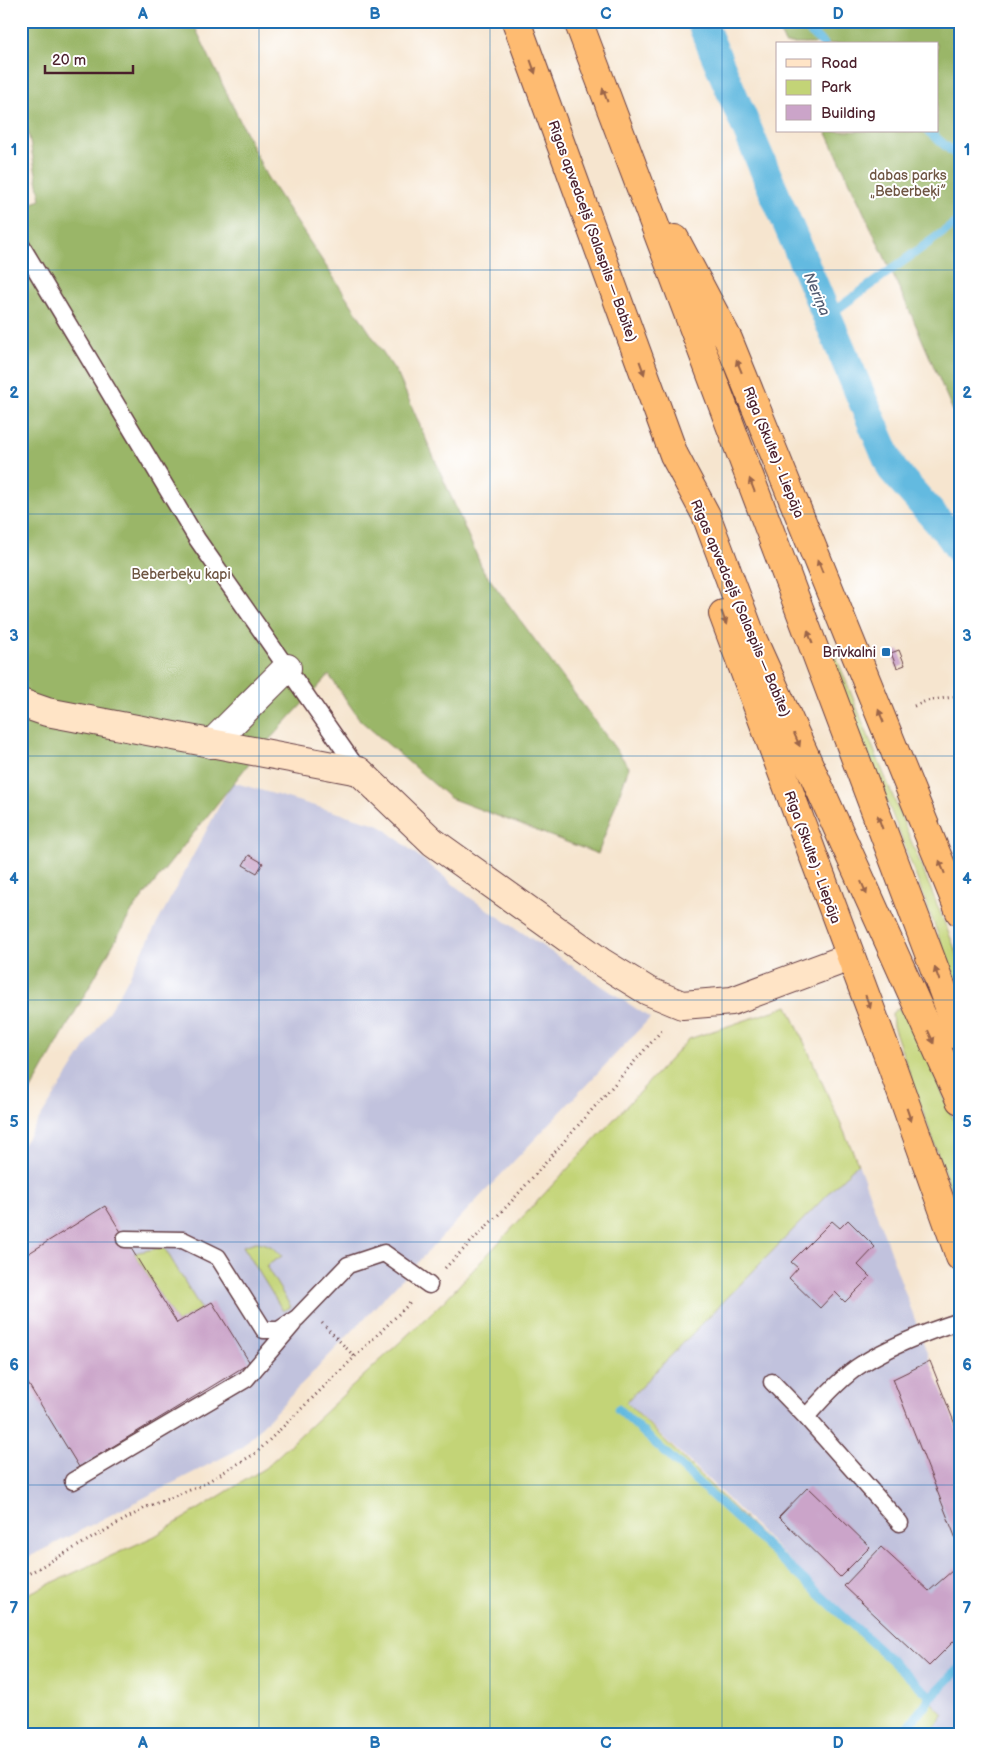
<svg xmlns="http://www.w3.org/2000/svg" width="981" height="1756" font-family="'Balsamiq Sans',sans-serif">
<style>
.industrial{fill:#c1c2dd}
.green{fill:#c3d477;stroke:#867a51}
.forest{fill:#9ab668;stroke:#726a4a}
.lines{fill:none;stroke-linecap:round;stroke-linejoin:round}
.stream{stroke:#63bae0;stroke-width:9}
.canal{stroke:#63bae0;stroke-width:30}
.building{fill:#cba4c9}
.lane-casing{stroke:#643d44;stroke-width:19}
.street-casing{stroke:#643d44;stroke-width:30}
.secondary-casing{stroke:#643d44;stroke-width:30}
.highway-casing{stroke:#643d44;stroke-width:30}
.path{stroke:#643d44;stroke-width:3;stroke-dasharray:1 4;stroke-linecap:butt}
.lane{stroke:#fff;stroke-width:16}
.street{stroke:#fff;stroke-width:28}
.secondary{stroke:#ffe4c6;stroke-width:28}
.highway{stroke:#febb71;stroke-width:28}
.oneway{fill:#9b654a}
.grid{fill:none;stroke:#1f6fb2;stroke-width:1;stroke-opacity:0.55}
.poi-dot{fill:#1f6fb2;stroke:#fff;stroke-width:2}
.labels{text-anchor:middle;stroke-width:4;stroke-linejoin:round;paint-order:stroke}
.park-label{font-size:14px;fill:#6e5542;stroke:#fff}
.street-label{font-size:14px;fill:#4a1f2b;stroke:#fff}
.poi-label{font-size:14px;fill:#4a1f2b;stroke:#fff;text-anchor:end}
.water-label{font-size:15px;font-style:italic;fill:#545d73;stroke:#fff}
.neatline{fill:none;stroke:#1f6fb2;stroke-width:2}
.grid-label{font-size:16px;text-anchor:middle;font-weight:bold;fill:#1f6fb2}
</style>
<rect width="100%" height="100%" fill="#fff"/>
<filter id="ink" filterUnits="userSpaceOnUse"><feTurbulence type="fractalNoise" baseFrequency=".02" numOctaves="2"/><feDisplacementMap in="SourceGraphic" scale="10" xChannelSelector="R" yChannelSelector="G"/><feConvolveMatrix kernelMatrix="1 2 1 2 8 2 1 2 1" color-interpolation-filters="sRGB"/></filter>
<filter id="wash" filterUnits="userSpaceOnUse"><feTurbulence type="fractalNoise" baseFrequency=".0096" numOctaves="4" result="noise"/><feDisplacementMap in="SourceGraphic" scale="20" xChannelSelector="R" yChannelSelector="G"/><feGaussianBlur stdDeviation="1.12" result="paint"/><feColorMatrix in="noise" values="0 0 0 0 0 0 0 0 0 0 0 0 0 0 0 0 0 1.4 0 .05"/><feComposite in="paint" operator="in"/></filter>
<g filter="url(#wash)">
<rect width="100%" height="100%" fill="#f6e5cf"/>
<path class="industrial" d="M232 782 380 825 469 897 650 1018 241 1448 21 1561V1148L122 990Z
M858 1163 930 1361 960 1437V1735H929L944 1715 714 1485 626 1402Z"/>
<path class="green" d="M835 654 960 961V993L898 829 829 657Z
M788 1006 858 1163 626 1402 944 1715 929 1735H21V1597L155 1536 265 1468 444 1301 689 1039Z
M898 1008 905 1014 924 1049 960 1135V1217L893 1026 892 1013Z
M256 1242C267 1243 274 1247 282 1256L266 1266 291 1307 283 1311 243 1246Z
M164 1247 201 1309 177 1323 134 1253Z"/>
<path class="forest" d="M21 21H192L267 177 398 375 483 570 629 767 598 854 450 798 360 720 329 675 258 752 132 911 21 1108V207L41 200 21 95Z
M775 21H960V427L911 314 826 131H937V44H785Z"/>
<g class="lines">
<path class="stream" d="M797 21 824 44
M928 131 960 158
M826 317 960 220
M618 1409 931 1697
M902 1735 931 1697 960 1668"/>
<path class="canal" d="M701 21 892 469 950 535 960 550"/>
</g>
<g id="blocks">
<path class="building" d="M899 650 905 665 897 668 891 653Z
M249 855 263 863 257 873 243 865Z
M105 1206 177 1323 212 1302 250 1363 79 1467 21 1372V1258Z
M848 1220 875 1247 858 1265 870 1277 845 1302 835 1292 820 1308 789 1278 798 1268 791 1262 832 1221 840 1228Z
M930 1361 960 1437V1549L893 1379Z
M808 1487 870 1547 840 1577 779 1517Z
M881 1547 929 1591 960 1564V1635L929 1666 844 1586Z"/>
</g>
</g>
<g filter="url(#ink)">
<use href="#blocks" fill-opacity="0" stroke="#643d44" stroke-width="1"/>
<g class="lines">
<defs>
<path id="lane" d="M21 245 197 539 359 771
M125 1239 183 1240 218 1257 264 1330H279L297 1318 348 1265 384 1253 429 1285
M772 1382 806 1417 900 1523
M806 1417C820 1401 844 1375 862 1364 891 1346 926 1332 960 1321
M73 1481 246 1379 293 1324"/>
<path id="street" d="M211 744 287 668"/>
<path id="secondary" d="M21 703 47 712 359 771 433 842 601 962 648 991 682 1005 732 1001 850 957"/>
<path id="highway" d="M516 21 674 455 706 515 752 638 960 1100
M578 21 960 1036
M675 239 728 339 960 912
M723 614 893 1069 960 1257"/>
</defs>
<use href="#lane" class="lane-casing"/>
<use href="#street" class="street-casing"/>
<use href="#secondary" class="secondary-casing"/>
<use href="#highway" class="highway-casing"/>
<path class="path" d="M914 706 926 701 960 696
M445 1268 510 1203 663 1029
M322 1323 355 1357
M21 1578 147 1507 200 1486 256 1453 412 1301"/>
<use href="#lane" class="lane"/>
<use href="#street" class="street"/>
<use href="#secondary" class="secondary"/>
<use href="#highway" class="highway"/>
</g>
<defs><path id="oneway-solid" d="M-6-.8H1V-3.2L6.5 0L1 3.2V.8H-6Z" transform="scale(1.25)"/></defs>
<g class="oneway">
<use href="#oneway-solid" transform="translate(533 67) rotate(70)"/>
<use href="#oneway-solid" transform="translate(605 95) rotate(-110)"/>
<use href="#oneway-solid" transform="translate(739 366) rotate(-112)"/>
<use href="#oneway-solid" transform="translate(642 368) rotate(70)"/>
<use href="#oneway-solid" transform="translate(752 485) rotate(-111)"/>
<use href="#oneway-solid" transform="translate(820 566) rotate(-112)"/>
<use href="#oneway-solid" transform="translate(724 618) rotate(70)"/>
<use href="#oneway-solid" transform="translate(810 637) rotate(-111)"/>
<use href="#oneway-solid" transform="translate(881 716) rotate(-112)"/>
<use href="#oneway-solid" transform="translate(797 740) rotate(66)"/>
<use href="#oneway-solid" transform="translate(880 822) rotate(-110)"/>
<use href="#oneway-solid" transform="translate(942 867) rotate(-112)"/>
<use href="#oneway-solid" transform="translate(864 888) rotate(66)"/>
<use href="#oneway-solid" transform="translate(937 974) rotate(-110)"/>
<use href="#oneway-solid" transform="translate(868 1002) rotate(69)"/>
<use href="#oneway-solid" transform="translate(931 1037) rotate(66)"/>
<use href="#oneway-solid" transform="translate(909 1115) rotate(71)"/>
</g>
</g>
<path class="grid" d="M259 21V1735M490 21V1735M722 21V1735M21 270H960M21 514H960M21 756H960M21 1000H960M21 1242H960M21 1485H960"/>
<rect class="poi-dot" x="881" y="647" width="10" height="10" rx="2.5"/>
<g class="labels">
<g class="park-label">
<text x="908" y="180">dabas parks<tspan x="908" dy="16">„Beberbeķi”</tspan></text>
<text x="181" y="579">Beberbeķu kapi</text>
</g>
<g class="street-label">
<text transform="translate(593 231) rotate(70)" y="5">Rīgas apvedceļš (Salaspils — Babīte)</text>
<text transform="translate(774 452) rotate(68)" y="5">Rīga (Skulte) - Liepāja</text>
<text transform="translate(741 608) rotate(67)" y="5">Rīgas apvedceļš (Salaspils — Babīte)</text>
<text transform="translate(813 857) rotate(70)" y="5">Rīga (Skulte) - Liepāja</text>
</g>
<g class="poi-label">
<text x="876" y="657">Brīvkalni</text>
</g>
<g class="water-label">
<text transform="translate(817 294) rotate(67)" y="5">Neriņa</text>
</g>
</g>
<rect width="981" height="1756" fill="none" stroke="#fff" stroke-width="55"/>
<rect x="776" y="42" width="162" height="90" fill="#ffffff" stroke="#b7a5aa"/>
<rect x="786" y="59" width="25" height="8" fill="#ffe4c6" stroke="#b7a5aa"/>
<text x="821" y="68" font-size="15" fill="#4a1f2b">Road</text>
<rect x="786" y="80" width="25" height="15" fill="#c3d477" stroke="#b7a5aa"/>
<text x="821" y="92" font-size="15" fill="#4a1f2b">Park</text>
<rect x="786" y="105" width="25" height="15" fill="#cba4c9" stroke="#b7a5aa"/>
<text x="821" y="118" font-size="15" fill="#4a1f2b">Building</text>
<path d="M45 65v8h88v-8" fill="none" stroke="#4a1f2b" stroke-width="2.5"/>
<text x="52" y="65" font-size="15" fill="#4a1f2b" stroke="#ffffff" stroke-width="4" paint-order="stroke">20 m</text>
<rect x="28" y="28" width="926" height="1700" class="neatline"/>
<g class="grid-label">
<text x="143" y="19">A</text>
<text x="375" y="19">B</text>
<text x="606" y="19">C</text>
<text x="838" y="19">D</text>
<text x="14" y="155">1</text>
<text x="967" y="155">1</text>
<text x="14" y="398">2</text>
<text x="967" y="398">2</text>
<text x="14" y="641">3</text>
<text x="967" y="641">3</text>
<text x="14" y="884">4</text>
<text x="967" y="884">4</text>
<text x="14" y="1127">5</text>
<text x="967" y="1127">5</text>
<text x="14" y="1370">6</text>
<text x="967" y="1370">6</text>
<text x="14" y="1613">7</text>
<text x="967" y="1613">7</text>
<text x="143" y="1748">A</text>
<text x="375" y="1748">B</text>
<text x="606" y="1748">C</text>
<text x="838" y="1748">D</text>
</g>
</svg>
